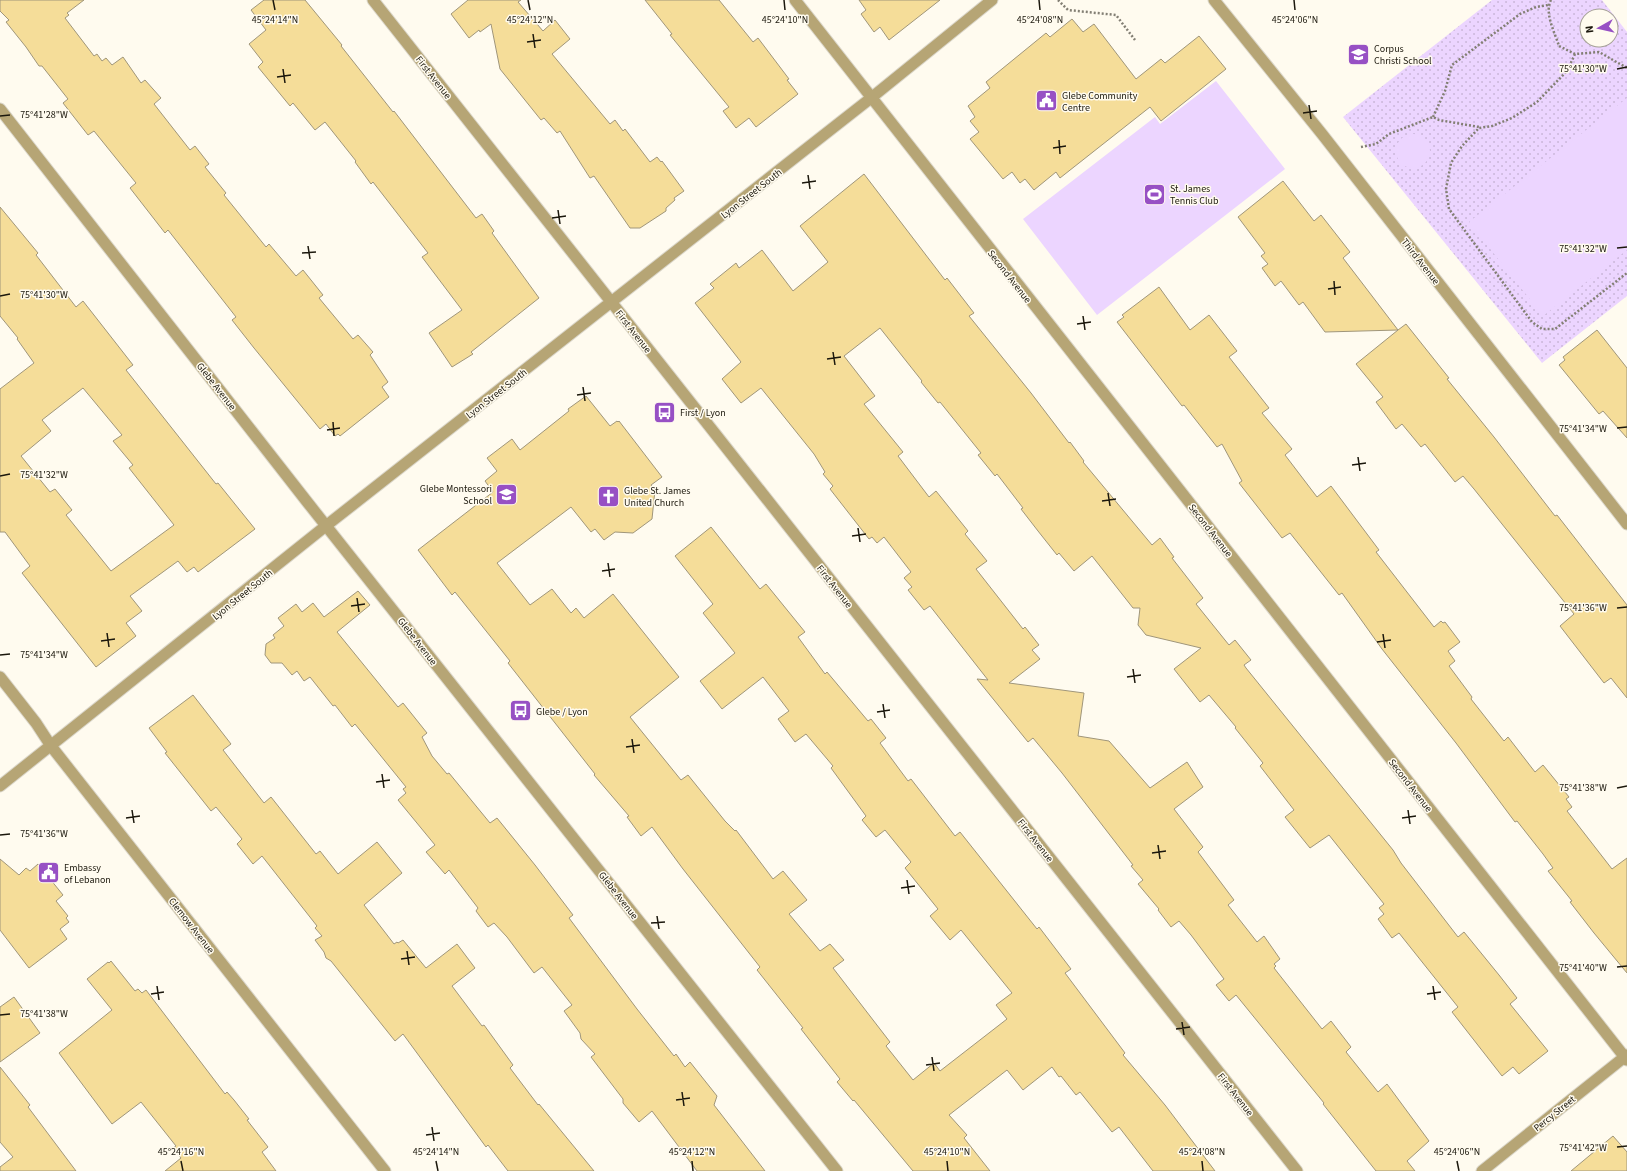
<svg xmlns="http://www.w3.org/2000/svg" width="1627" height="1171" font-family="'Source Sans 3',sans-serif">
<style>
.park{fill:url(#park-dots);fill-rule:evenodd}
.pitch{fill:#ecd5ff}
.building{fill:#f5dd99;stroke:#a0967a;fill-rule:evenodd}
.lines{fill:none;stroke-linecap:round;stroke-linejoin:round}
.minor-casing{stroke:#dbd7cb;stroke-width:13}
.path{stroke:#837f74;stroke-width:2.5;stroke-dasharray:2 2;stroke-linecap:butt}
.minor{stroke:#b6a575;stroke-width:11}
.ticks{fill:none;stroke:#1c180d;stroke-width:1.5}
.labels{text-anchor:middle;stroke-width:3;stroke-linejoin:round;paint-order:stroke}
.poi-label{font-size:10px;fill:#1c180d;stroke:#fffbef;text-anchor:start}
.street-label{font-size:10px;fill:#1c180d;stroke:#fffbef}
.ticks-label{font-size:10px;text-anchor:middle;fill:#1c180d;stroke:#fffbef;stroke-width:3;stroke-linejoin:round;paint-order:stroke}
</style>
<defs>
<pattern id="park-dots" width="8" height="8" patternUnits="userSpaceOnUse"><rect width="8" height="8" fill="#ecd5ff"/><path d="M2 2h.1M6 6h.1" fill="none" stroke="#cab6d9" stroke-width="1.8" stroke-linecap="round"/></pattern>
</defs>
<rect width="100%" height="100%" fill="#fffbef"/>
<path class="park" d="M1492 0H1602L1627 32V296L1542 363 1343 117ZM1587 16H1611V40H1587Z"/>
<path class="pitch" d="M1216 81 1285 169 1097 315 1023 219 1155 117 1160 124Z
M1627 98V250L1543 316 1469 222Z
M1396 151a17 17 0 1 1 34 0a17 17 0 1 1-34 0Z"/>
<path class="building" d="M0 0H84L67 13 69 15 65 18 94 56 97 54 102 61 106 58 112 65 123 57 141 83 145 80 161 98 154 104 190 150 195 146 209 164 205 167 226 193 224 195 266 247 269 244 296 276 303 270 323 295 319 298 353 339 358 335 373 352 370 355 388 382 382 387 389 397 340 436 338 434 335 436 326 424 320 429 254 348 232 320 236 317 168 230 165 233 130 188 136 183 94 131 88 135 63 103 68 99 42 66H39L26 47 6 22 9 20 0 11Z
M264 0H305L342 45 341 46 393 112 394 111 476 218 482 214 494 231 492 233 539 298 471 352 473 354 452 367 429 333 462 310 422 257 428 253 373 182 371 184 355 162 356 161 325 122 315 130 293 103 290 106 258 67 263 62 249 44 266 30 251 10Z
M468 0H521L518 2 543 31 555 20 570 39 552 54 610 124 615 120 623 131 625 129 650 162 657 157 661 162 662 161 684 191 674 198 675 200 666 208V211L640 228H630L594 176 590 178 560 131 557 133 544 118 541 120 500 69 491 24 480 32 479 30 469 38 451 14Z
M645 0H719L753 42 758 38 789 79 787 80 798 94 756 127 749 118 736 128 723 111 729 107 670 35 672 34Z
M859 0H940L889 40 880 27 874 32 861 14 866 10Z
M1072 19 1083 32 1094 24 1136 79 1161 59 1165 63 1199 36 1226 69 1161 121 1150 107 1060 178 1056 172 1034 190 1025 179 1020 183 1012 172 1003 179 970 139 979 132 970 121 975 117 968 106 990 88 986 82 1046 33 1050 37Z
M864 174 945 280 947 278 974 313 969 316 1031 393 1069 443 1070 442 1084 461 1083 462 1152 545 1160 538 1174 557 1172 558 1203 598 1196 604 1229 645 1235 640 1251 660 1244 665 1246 668 1393 850 1401 863 1458 937 1464 932 1499 975 1517 998 1510 1004 1548 1051 1519 1074 1513 1067 1502 1076 1452 1012 1458 1007 1399 933 1392 938 1378 919 1384 914 1379 908 1384 904 1329 835 1310 848 1285 817 1294 810 1260 766 1263 763 1235 728 1236 727 1209 695 1200 702 1174 669 1201 648 1146 635 1138 625 1140 608H1133L1092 556 1074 571 1059 553 1057 555 1038 531 1021 509 1023 508 997 474 995 476 978 455 981 453 940 402 938 403 921 382 922 381 880 328 844 356 875 396 864 404 903 452 898 456 929 497 936 491 968 531 965 534 987 561 976 569 1023 629 1025 627 1039 645 1032 650 1040 659 1009 683 1084 693 1078 736 1109 741 1150 788 1187 762 1203 787 1174 809 1203 847 1198 852 1234 900 1228 905 1257 942 1264 936 1280 959 1274 964 1276 966 1274 968 1322 1029 1331 1021 1351 1047 1346 1052 1378 1092 1387 1084 1429 1141 1407 1161 1415 1171H1376L1323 1104 1324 1103 1236 995 1229 1001 1216 985 1224 979 1191 935 1179 921 1171 927 1158 910 1159 909 1138 884 1143 880 1131 866 1133 865 1062 773 1033 738 1028 742 977 679 988 680 930 606 924 610 908 590 912 587 904 578 911 572 884 537 877 543 872 537 869 539 830 489 833 486 823 474 825 472 814 454 761 388 741 403 722 379 741 362 695 303 714 288 710 284 736 263 739 268 762 250 793 291 828 262 800 226Z
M1283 181 1314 221 1321 215 1350 252 1343 258 1398 330 1406 324 1449 378 1447 379 1494 437 1555 516 1557 515 1627 605V698L1611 678 1604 683 1560 626 1574 614 1474 489 1463 476 1455 482 1425 444 1421 447 1402 424 1396 429 1376 402 1383 397 1356 364 1398 330 1325 332 1303 302 1299 305 1281 281 1275 286 1262 268 1268 264 1261 256 1265 253 1238 217Z
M0 207 38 253 36 255 76 307 83 301 133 365 126 370 216 484 218 483 255 529 198 572 194 567 187 572 178 561 130 596 142 611 126 623 136 636 96 667 22 573 30 566 5 532H0V389L34 363 17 339 18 338 0 316ZM83 388 122 435 113 441 133 465 129 468 174 525 111 571 66 515 72 510 55 489 50 492 21 456 51 431 42 420Z
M1159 287 1190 330 1209 315 1237 351 1229 357 1269 408 1262 413 1292 449 1285 455 1317 497 1331 486 1379 550 1376 552 1434 627 1441 621 1443 623 1445 622 1460 642 1448 651 1455 661 1449 666 1472 697 1471 699 1504 741 1508 737 1535 772 1543 765 1569 797 1566 799 1572 807 1567 811 1612 869 1627 858V973L1594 933 1570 902 1572 901 1548 871 1553 868 1543 854 1517 821 1515 822 1456 743 1382 649 1342 593 1339 595 1290 533 1282 538 1239 483 1242 481 1222 444 1217 447 1184 405 1182 406 1117 322 1124 317 1122 315Z
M1597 330 1627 368V438L1603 411 1599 414 1559 365 1565 360 1563 357Z
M586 396 610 426 617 421 618 422 619 421 662 477 651 485 655 490 652 519 633 533 615 532 604 540 595 529 591 532 571 507 497 563 530 605 552 589 571 613 576 608 584 618 613 594 679 677 630 717 681 780 688 775 725 821 735 831 736 830 773 879 783 871 807 900 789 914 820 951 830 944 844 960 833 968 890 1042 886 1046 913 1080 934 1063 940 1071 1007 1019 996 1005 1012 993 961 930 950 940 930 916 938 909 905 868 911 862 885 830 876 837 862 820 866 816 831 768 833 766 806 734 795 742 778 719 789 711 763 677 722 709 700 681 735 653 703 613 713 604 675 556 711 527 760 589 766 584 805 632 798 637 825 674 827 672 868 721 871 719 886 738 880 743 908 781 911 779 955 836 960 832 1037 929 1039 927 1071 969 1065 973 1125 1053 1123 1055 1165 1105 1215 1171H1153L1119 1127 1112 1132 1080 1092 1076 1095 1061 1076 1059 1077 1052 1067 1023 1090 1007 1070 949 1115 967 1135 964 1138 990 1171H913L854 1100 853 1101 837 1082 840 1079 801 1029 803 1028 757 970 760 967 683 869 652 827 641 836 627 817 629 816 594 775 595 774 508 663 510 661 455 592 452 595 418 550 493 492 485 481 497 471 487 458 512 439 520 450 569 411 568 409Z
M358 591 370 605 337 632 398 707 403 703 427 733 422 737 432 756 447 774 449 773 490 823 497 818 535 865 573 915 569 918 637 1009 674 1056 676 1054 685 1067 690 1062 717 1096 714 1105 765 1171H697L652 1111 639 1122 623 1103V1099L591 1057 595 1054 581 1039 580 1033 564 1011 572 1005 542 967 534 973 507 937 494 923 488 927 476 911 478 908 449 870 445 874 426 852 435 845 398 800 406 793 403 789 406 787 355 724 352 727 335 705 333 706 310 677 304 681 297 671 292 675 282 663H271L265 655 266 644 275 638 273 635 284 626 278 618 296 604 302 612 313 603 324 617Z
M193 695 231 744 223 750 264 803 271 797 316 854 320 851 338 874 377 842 402 873 364 905 394 944 397 942 398 943 403 940 426 968 457 944 475 968 452 986 482 1026 484 1025 513 1065 510 1068 538 1105 539 1104 594 1171H508L488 1145 486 1147 403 1034 395 1041 331 961 326 958 324 952 315 940 322 936 315 928 317 926 262 856 253 864 237 844 242 839 216 807 211 811 165 753 167 752 149 728Z
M0 859 19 875 26 868 30 871 38 864 63 895 56 901 68 916 66 918 69 922 60 929 67 939 29 968 0 930Z
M111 961 135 991 138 989 142 993 146 990 225 1094 227 1092 234 1100 249 1119 247 1120 268 1147 262 1152 276 1171H165L181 1158 173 1148 176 1146 141 1102 112 1124 59 1053 112 1010 87 979 108 962 109 963Z
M14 997 40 1033 0 1062V1007Z
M0 1067 30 1105 28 1107 76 1171H0V1167L13 1157 0 1142Z
M1613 1136 1627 1152V1171H1571Z"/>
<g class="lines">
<defs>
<path id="minor" d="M373 0 1297 1171
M795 0 1627 1060
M1214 0 1322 134 1627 524
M0 109 308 503 837 1171
M0 677 36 723 51 746 385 1171
M0 786 327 525 871 98 992 0
M1482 1171 1627 1055"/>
</defs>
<use href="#minor" class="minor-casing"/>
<path class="path" d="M1058 0 1068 10 1116 15 1135 40
M1551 0C1544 13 1555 33 1559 46L1575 54 1599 52 1627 68
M1575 54 1567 71 1537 102 1512 118 1492 126 1479 128 1462 146 1451 163 1446 189 1449 209 1532 322 1542 329H1555L1627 273
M1433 117 1445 91 1452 65 1520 14 1536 7 1548 5
M1361 147 1376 144 1389 134 1433 117 1439 120 1479 127"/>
<use href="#minor" class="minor"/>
</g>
<path class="ticks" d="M273 0 275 10M528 0 530 10M784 0 785 10M1039 0 1040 10M1294 0 1295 10M533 34 535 48M527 42 541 40M283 69 285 83M1617 69 1627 67M277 77 291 75M1309 105 1311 119M1303 113 1317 111M0 116 10 115M1059 140 1060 154M1053 148 1066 146M808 175 810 189M802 183 816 181M558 210 560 224M552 218 566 216M308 246 310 259M1617 248 1627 247M302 253 316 252M1334 281 1335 295M1328 289 1341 287M0 296 10 294M1083 316 1085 330M1077 324 1091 322M833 352 835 365M827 359 841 357M583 387 585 401M577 395 591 393M333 422 334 436M1617 428 1627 427M327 430 340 428M1358 457 1360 471M1352 465 1366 463M0 476 10 474M1108 493 1110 506M1102 501 1116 499M858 528 860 542M852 536 866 534M608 563 610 577M602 571 615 569M357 598 359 612M351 606 365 604M1617 608 1627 607M107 633 109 647M1383 634 1385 648M101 641 115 639M1377 642 1391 640M0 655 10 654M1133 669 1135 683M1127 677 1141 675M883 704 885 718M877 712 890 710M632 739 634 753M626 747 640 745M382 774 384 788M376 782 390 780M1617 788 1627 786M132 810 134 823M1408 810 1410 824M126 818 140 816M1402 818 1416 816M0 835 10 834M1158 845 1160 859M1152 853 1166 851M907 880 909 894M901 888 915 886M657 916 659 929M651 923 665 922M407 951 409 965M401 959 415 957M1617 967 1627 966M157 986 159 1000M1433 986 1435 1000M151 994 164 992M1427 994 1441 992M0 1015 10 1014M1182 1022 1184 1035M1176 1029 1190 1027M932 1057 934 1071M926 1065 940 1063M682 1092 684 1106M676 1100 690 1098M432 1127 434 1141M426 1135 440 1133M1617 1147 1627 1146M181 1161 183 1171M436 1161 438 1171M692 1161 693 1171M947 1161 948 1171M1202 1161 1203 1171M1457 1161 1459 1171"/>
<defs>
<symbol id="school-square" viewBox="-11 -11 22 22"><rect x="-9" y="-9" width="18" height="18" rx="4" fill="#9750c4" stroke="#fffbef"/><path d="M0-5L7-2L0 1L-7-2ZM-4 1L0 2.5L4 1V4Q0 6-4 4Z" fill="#fff"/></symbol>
<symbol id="civic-square" viewBox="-11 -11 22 22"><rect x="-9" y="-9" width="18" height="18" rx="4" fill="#9750c4" stroke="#fffbef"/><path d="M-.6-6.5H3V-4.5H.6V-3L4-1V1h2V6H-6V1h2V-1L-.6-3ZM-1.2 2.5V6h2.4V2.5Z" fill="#fff"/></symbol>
<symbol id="stadium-square" viewBox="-11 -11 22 22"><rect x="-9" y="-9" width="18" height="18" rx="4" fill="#9750c4" stroke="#fffbef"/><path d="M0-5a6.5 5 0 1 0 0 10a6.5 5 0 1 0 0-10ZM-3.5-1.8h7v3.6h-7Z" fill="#fff"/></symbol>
<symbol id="bus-square" viewBox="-11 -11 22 22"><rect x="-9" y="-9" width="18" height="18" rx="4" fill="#9750c4" stroke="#fffbef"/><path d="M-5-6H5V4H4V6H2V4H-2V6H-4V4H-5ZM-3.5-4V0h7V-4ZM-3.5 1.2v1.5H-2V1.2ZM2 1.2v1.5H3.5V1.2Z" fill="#fff"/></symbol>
<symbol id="church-square" viewBox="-11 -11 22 22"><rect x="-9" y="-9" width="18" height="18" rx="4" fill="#9750c4" stroke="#fffbef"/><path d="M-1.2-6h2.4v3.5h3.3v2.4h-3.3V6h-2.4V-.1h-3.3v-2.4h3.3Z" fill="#fff"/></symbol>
</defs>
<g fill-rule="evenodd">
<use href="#school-square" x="1346" y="42" width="25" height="25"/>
<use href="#civic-square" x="1034" y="88" width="25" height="25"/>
<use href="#stadium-square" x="1142" y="182" width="25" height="25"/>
<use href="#bus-square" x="652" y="400" width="25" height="25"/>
<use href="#school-square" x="494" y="482" width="25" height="25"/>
<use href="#church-square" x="596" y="484" width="25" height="25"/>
<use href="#bus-square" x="508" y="698" width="25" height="25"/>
<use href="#civic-square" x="36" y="860" width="25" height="25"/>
</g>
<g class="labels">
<g class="poi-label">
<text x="1374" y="52">Corpus<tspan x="1374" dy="12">Christi School</tspan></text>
<text x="1062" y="99">Glebe Community<tspan x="1062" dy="12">Centre</tspan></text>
<text x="1170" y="192">St. James<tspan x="1170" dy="12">Tennis Club</tspan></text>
<text x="680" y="416">First / Lyon</text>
<text x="492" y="492" text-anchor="end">Glebe Montessori<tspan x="492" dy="12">School</tspan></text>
<text x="624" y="494">Glebe St. James<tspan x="624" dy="12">United Church</tspan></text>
<text x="536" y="715">Glebe / Lyon</text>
<text x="64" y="871">Embassy<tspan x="64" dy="12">of Lebanon</tspan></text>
</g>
<g class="street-label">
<text transform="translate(434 77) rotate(52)" y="4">First Avenue</text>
<text transform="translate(751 193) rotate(-38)" y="4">Lyon Street South</text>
<text transform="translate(1421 261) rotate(52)" y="4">Third Avenue</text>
<text transform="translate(1010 276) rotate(52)" y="4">Second Avenue</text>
<text transform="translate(634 331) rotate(52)" y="4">First Avenue</text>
<text transform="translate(217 386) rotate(52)" y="4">Glebe Avenue</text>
<text transform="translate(496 393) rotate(-38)" y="4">Lyon Street South</text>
<text transform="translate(1211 530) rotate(52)" y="4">Second Avenue</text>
<text transform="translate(835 586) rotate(52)" y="4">First Avenue</text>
<text transform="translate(242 594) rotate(-39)" y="4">Lyon Street South</text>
<text transform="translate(418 641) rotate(52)" y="4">Glebe Avenue</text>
<text transform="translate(1411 785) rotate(52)" y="4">Second Avenue</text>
<text transform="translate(1036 840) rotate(52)" y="4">First Avenue</text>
<text transform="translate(619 895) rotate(52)" y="4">Glebe Avenue</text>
<text transform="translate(192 925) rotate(52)" y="4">Clemow Avenue</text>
<text transform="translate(1236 1094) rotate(52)" y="4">First Avenue</text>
<text transform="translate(1554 1113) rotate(-39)" y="4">Percy Street</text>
</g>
</g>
<g class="ticks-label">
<text x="275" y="23">45°24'14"N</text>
<text x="530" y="23">45°24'12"N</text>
<text x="785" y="23">45°24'10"N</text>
<text x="1040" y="23">45°24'08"N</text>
<text x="1295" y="23">45°24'06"N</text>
<text x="1583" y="72">75°41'30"W</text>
<text x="44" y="118">75°41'28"W</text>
<text x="1583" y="252">75°41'32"W</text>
<text x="44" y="298">75°41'30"W</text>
<text x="1583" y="432">75°41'34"W</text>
<text x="44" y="478">75°41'32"W</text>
<text x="1583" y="611">75°41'36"W</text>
<text x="44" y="658">75°41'34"W</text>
<text x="1583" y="791">75°41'38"W</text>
<text x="44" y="837">75°41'36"W</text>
<text x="1583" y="971">75°41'40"W</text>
<text x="44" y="1017">75°41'38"W</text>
<text x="1583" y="1151">75°41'42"W</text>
<text x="181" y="1155">45°24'16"N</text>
<text x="436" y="1155">45°24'14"N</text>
<text x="692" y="1155">45°24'12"N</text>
<text x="947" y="1155">45°24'10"N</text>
<text x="1202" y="1155">45°24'08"N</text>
<text x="1457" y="1155">45°24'06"N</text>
</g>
<g transform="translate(1599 28) rotate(262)"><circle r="19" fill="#fffbef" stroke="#a4a095"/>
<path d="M0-3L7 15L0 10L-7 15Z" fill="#9750c4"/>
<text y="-6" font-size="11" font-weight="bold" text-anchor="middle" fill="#1c180d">N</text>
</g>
</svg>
